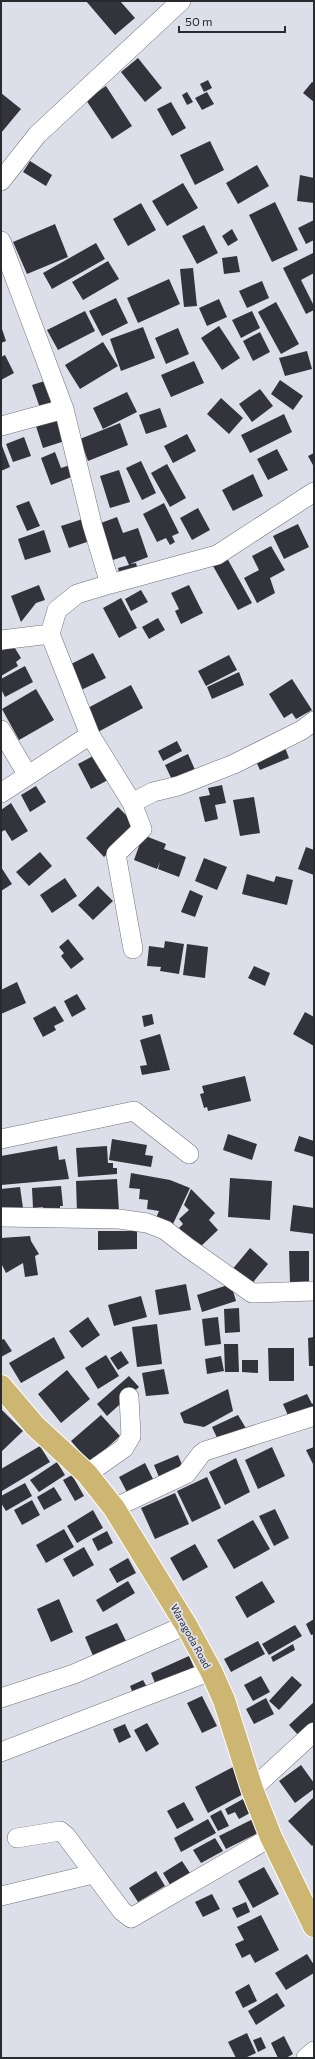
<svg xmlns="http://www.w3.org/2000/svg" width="315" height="2059" font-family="Commissioner,sans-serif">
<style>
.building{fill:#32333b}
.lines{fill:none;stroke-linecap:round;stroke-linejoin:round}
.minor-casing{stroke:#70717b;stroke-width:20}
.major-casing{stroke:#fff;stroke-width:24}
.minor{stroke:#fff;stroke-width:19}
.major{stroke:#cdb671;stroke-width:22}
.labels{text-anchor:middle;stroke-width:4;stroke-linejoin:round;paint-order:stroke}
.street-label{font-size:10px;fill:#292a2e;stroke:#dcdee9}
</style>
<rect width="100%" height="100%" fill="#dcdee9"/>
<path class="building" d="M86 1H120L135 18 115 35Z
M138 58 162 88 145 102 121 72Z
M208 80 212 88 204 92 200 84Z
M312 82 314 83V102L303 93Z
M106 86 132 126 112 139 86 100Z
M187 92 193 102 187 105 182 95Z
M207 92 214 104 202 110 195 98Z
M1 93 21 109 1 133Z
M171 102 186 128 172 136 157 109Z
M210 141 224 170 195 185 180 155Z
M30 161 52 175 46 186 23 172Z
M257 165 269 186 238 204 226 183Z
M300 175 314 178V203L297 201Z
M183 183 198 208 167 226 152 201Z
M275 202 298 250 272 262 249 215Z
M141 203 156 230 128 246 113 219Z
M314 220V240L306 244 298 228Z
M55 224 68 257 27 274 13 242Z
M204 225 218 253 197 264 182 236Z
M232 229 238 240 228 246 222 236Z
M96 243 105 259 52 289 43 273Z
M313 253 314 273 301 280 314 306V310L306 314 283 268Z
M237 256 240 272 224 274 222 258Z
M108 261 119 279 83 300 72 282Z
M193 268 197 306 184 307 180 269Z
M169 279 180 304 138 323 127 298Z
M262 281 269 298 247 308 239 291Z
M116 298 128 323 102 336 89 311Z
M219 299 227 317 207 326 199 308Z
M276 302 299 344 281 354 258 312Z
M85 311 95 331 58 350 47 330Z
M252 311 260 328 241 338 232 320Z
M1 326 6 341 1 343Z
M219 326 240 358 222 370 201 338Z
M143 327 155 358 121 371 110 339Z
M178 328 189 354 166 364 155 338Z
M260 332 270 352 253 361 243 341Z
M103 342 118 366 80 389 65 365Z
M307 351 312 369 285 376 279 358Z
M5 355 14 373 1 380V357Z
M194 361 204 383 171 397 161 375Z
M51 379 58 401 40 408 32 385Z
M280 380 303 396 293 410 271 394Z
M260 389 273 406 252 422 239 404Z
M127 392 137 412 103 429 93 408Z
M221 398 243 418 229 434 207 414Z
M160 408 167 427 146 434 139 415Z
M63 414 71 439 43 448 35 423Z
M284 414 292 432 250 453 241 435Z
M120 423 128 445 88 461 80 439Z
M187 434 196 451 173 463 164 446Z
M24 437 31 456 13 462 6 444Z
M1 443 10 467 1 471Z
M277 449 288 470 268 480 257 459Z
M55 452 61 468 70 465 74 476 51 485 41 458Z
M314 453V467L308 456Z
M141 461 156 493 142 500 126 468Z
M167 464 186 498 170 507 151 473Z
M119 470 130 502 110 508 100 476Z
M253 474 263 496 233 511 222 490Z
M29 501 40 526 27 531 16 506Z
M164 503 179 533 172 536 175 542 170 545 166 538 157 542 143 514Z
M198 508 210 530 192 540 180 518Z
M89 517 96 539 69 548 61 526Z
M117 517 123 533 138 528 148 557 130 564 136 563 139 574 121 580 118 568 129 565 125 556 107 562 93 526Z
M298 524 309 547 284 559 273 536Z
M44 530 51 552 25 560 18 539Z
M271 546 285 570 270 578 275 593 257 603 244 578 259 570 252 556Z
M227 558 252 603 238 610 213 566Z
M39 585 45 600 36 603 21 622 11 596Z
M189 585 203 613 181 624 175 611 179 609 171 593Z
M141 590 148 602 131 611 125 599Z
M121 598 137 628 119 638 103 608Z
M158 618 165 630 149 639 142 627Z
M13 645 21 658 16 662 18 666 1 676V651Z
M93 653 106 678 79 691 67 666Z
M229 655 237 670 206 686 198 671Z
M25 666 33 682 5 697 1 689V679Z
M239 672 244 685 212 699 207 687Z
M292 679 312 710 296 719 292 713 284 718 269 694Z
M131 685 143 708 96 733 84 710Z
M36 689 54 720 19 740 2 709Z
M177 741 182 751 163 761 158 751Z
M284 745 289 758 260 770 254 757Z
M188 754 196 772 173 782 165 765Z
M95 755 108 780 91 789 78 764Z
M222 785 226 803 215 805 218 819 205 822 199 797 210 795 208 788Z
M36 786 46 802 30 812 21 795Z
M254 797 260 833 240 836 233 800Z
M11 803 28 831 12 841 5 830 1 832V810Z
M118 807 136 825 104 857 86 838Z
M143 835 166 844 164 849 186 857 179 877 158 869 160 862 157 869 134 860Z
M306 847 314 850V875L298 869Z
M40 852 52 866 29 886 16 872Z
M204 858 227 867 217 890 195 881Z
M1 867 12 884 1 891Z
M247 874 274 882 276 876 293 880 287 905 242 894Z
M65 878 77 896 52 913 40 895Z
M98 886 113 901 93 920 78 905Z
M190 890 203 896 195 917 181 912Z
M68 939 84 959 71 969 61 956 64 953 59 947Z
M165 941 184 944 179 974 160 971 161 967 147 966 149 946 164 948Z
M187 944 208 947 205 978 183 975Z
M254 966 270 973 265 986 248 978Z
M17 982 26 1003 1 1014V990Z
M77 994 86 1009 72 1017 64 1001Z
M55 1006 64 1021 54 1026 56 1030 43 1037 33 1018Z
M305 1012 314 1017V1046L293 1034Z
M152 1014 154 1024 144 1027 142 1016Z
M160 1034 170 1070 142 1075 140 1066 147 1065 140 1040Z
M245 1076 251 1101 208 1111 207 1107 204 1108 200 1094 204 1093 202 1086Z
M228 1134 257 1144 252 1160 223 1150Z
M299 1136 314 1141V1157L294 1151Z
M112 1139 147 1145 145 1155 153 1156 151 1167 109 1160Z
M57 1146 59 1160 65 1159 69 1179 1 1185V1156Z
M107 1146 108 1163H113V1168H117V1174L78 1177 76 1148Z
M131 1173 170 1180 190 1188 173 1224 156 1218 159 1211 147 1209 148 1200 139 1199 140 1189 129 1188Z
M230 1178 272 1181 270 1220 228 1217Z
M117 1179 119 1211 77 1213 76 1181Z
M61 1186 63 1206H60V1212L43 1213V1207L33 1208 32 1188Z
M20 1187 23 1208 1 1211V1189Z
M191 1189 215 1213 209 1220 218 1230 198 1249 179 1228 183 1224 179 1219 189 1210 184 1205Z
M293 1205 314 1208V1234L290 1231Z
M98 1231H137V1249L98 1250Z
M30 1236 31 1241 39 1254 35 1256 38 1275 25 1277 23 1263 6 1273 1 1263V1238Z
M250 1248 268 1264 250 1286 231 1271Z
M289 1251H309V1282H290Z
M186 1284 191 1310 159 1315 155 1290Z
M231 1284 236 1301 202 1312 197 1295Z
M141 1296 147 1317 114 1326 108 1305Z
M239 1308 240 1332 225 1333 224 1309Z
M88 1317 100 1335 82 1348 69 1331Z
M218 1317 221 1344 205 1346 202 1319Z
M157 1324 162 1364 137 1367 132 1327Z
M54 1337 65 1358 21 1383 9 1363Z
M314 1337V1366H309L308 1338Z
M4 1339 12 1351 1 1357V1340Z
M224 1344H238L239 1372H225Z
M268 1348H294V1381H269Z
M121 1351 129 1363 118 1370 110 1358Z
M106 1355 119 1376 98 1389 85 1368Z
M221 1356 224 1371 207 1374 205 1359Z
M242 1360H258V1373L242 1372Z
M164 1369 169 1394 146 1396 142 1373Z
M67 1370 90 1399 61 1423 38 1394Z
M129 1376 139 1387 107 1416 97 1404Z
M228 1389 233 1411 204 1427 184 1423 180 1413Z
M307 1394 312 1404 314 1403V1410L290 1420 283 1404Z
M1 1409 23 1431 1 1452Z
M101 1415 120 1436 90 1463 71 1441Z
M238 1415 247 1430 219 1442 212 1427Z
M40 1446 50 1462 2 1491 1 1469Z
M272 1447 285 1476 258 1489 245 1460Z
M314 1447V1466L306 1450Z
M178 1455 185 1472 161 1482 154 1465Z
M236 1458 250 1492 225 1505 209 1472Z
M57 1462 65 1475 39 1492 30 1480Z
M145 1463 155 1483 129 1496 119 1477Z
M72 1475 84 1496 75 1501 63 1480Z
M207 1477 221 1508 192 1522 177 1491Z
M25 1483 32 1496 6 1511 1 1503V1496Z
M54 1487 62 1500 44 1510 37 1497Z
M175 1493 189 1524 155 1539 141 1508Z
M32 1500 40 1515 22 1525 14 1510Z
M275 1509 289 1538 274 1546 259 1516Z
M93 1510 103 1528 77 1543 67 1526Z
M253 1520 270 1549 234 1569 217 1540Z
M64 1529 74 1547 46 1563 36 1545Z
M107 1531 113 1543 98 1551 92 1539Z
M195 1544 208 1567 183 1581 170 1558Z
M84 1547 94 1565 73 1577 63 1559Z
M128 1558 136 1573 117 1583 109 1569Z
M128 1581 135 1593 103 1612 96 1600Z
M262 1581 275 1602 247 1618 235 1597Z
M59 1599 73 1632 51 1642 37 1609Z
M314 1619V1634L311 1635 306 1624Z
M117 1623 127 1643 94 1658 85 1637Z
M295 1625 302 1636 269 1655 262 1644Z
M258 1641 265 1654 231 1672 224 1659Z
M293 1644 295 1650 273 1662 271 1657Z
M189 1656 196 1672 157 1688 151 1673Z
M261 1676 270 1692 253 1701 244 1685Z
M292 1676 302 1685 279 1710 269 1701Z
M143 1680 148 1689 134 1696 130 1686Z
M202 1696 217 1726 202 1733 187 1703Z
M266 1698 274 1714 254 1724 246 1709Z
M314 1702V1724L300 1737 289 1725Z
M147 1723 159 1744 146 1752 134 1730Z
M125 1724 131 1737 119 1743 113 1729Z
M301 1765 314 1783V1789L295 1803 279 1781Z
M233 1767 247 1792 208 1813 195 1787Z
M314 1797V1844L312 1846 288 1821Z
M243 1799 250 1813 239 1819 235 1812 228 1815 225 1809Z
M184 1802 194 1820 177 1829 167 1811Z
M221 1810 229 1826 218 1831 210 1816Z
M208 1819 216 1833 181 1852 174 1838Z
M253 1819 260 1832 226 1849 219 1836Z
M215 1838 223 1851 201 1863 193 1850Z
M182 1861 192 1876 172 1888 163 1873Z
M264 1867 279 1894 253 1908 238 1881Z
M156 1871 165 1886 138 1902 129 1888Z
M212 1894 220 1909 203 1917 195 1902Z
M246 1902 250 1912 237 1918 232 1908Z
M261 1915 279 1950 255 1963 250 1954 242 1958 235 1944 244 1940 237 1927Z
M307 1954 314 1965V1973L286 1990 275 1973Z
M249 1984 257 2001 243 2008 235 1992Z
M277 1993 285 2006 256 2025 248 2011Z
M247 2033 256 2053 245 2058H236L228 2042Z
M284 2036 293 2054 286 2058H278L271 2043Z
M261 2037 266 2048 258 2052 253 2040Z"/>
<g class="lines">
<defs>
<path id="minor" d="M1 181 37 135 181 1
M1 241 64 409 92 524 110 584 77 594 57 610 50 634 90 735 132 803 142 829 116 854 133 949
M1 426 64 409
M110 584 217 555 314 492
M1 640 50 634
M1 730 27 774
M1 793 90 735
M132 803 153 792 178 786 234 764 302 730 314 721
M1 1139 134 1111 189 1154
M1 1217 119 1219 147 1223 165 1230 187 1247 252 1293 314 1291
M87 1474 124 1448 131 1436 129 1397
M114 1508 186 1474 201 1454 205 1451 314 1416
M1 1698 74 1674 186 1625
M1 1752 211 1671
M252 1789 314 1732
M17 1838 60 1831 66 1836 122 1911 131 1918 271 1837
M1 1896 93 1874
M306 2058 314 2051"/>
<path id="major" d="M1 1386 35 1426 87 1474 114 1508 186 1625 211 1671 224 1700 252 1789 271 1837 314 1926"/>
</defs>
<use href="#minor" class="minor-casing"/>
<use href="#major" class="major-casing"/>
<use href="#minor" class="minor"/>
<use href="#major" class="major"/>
</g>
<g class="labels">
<g class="street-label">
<text transform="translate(191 1636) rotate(61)" y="4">Waragoda Road</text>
</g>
</g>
<rect width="315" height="2059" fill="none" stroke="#292a2e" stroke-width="4"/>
<path d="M179 26v6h106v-6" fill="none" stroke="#292a2e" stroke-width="2"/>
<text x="185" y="26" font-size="12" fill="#292a2e" stroke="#dcdee9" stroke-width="3" paint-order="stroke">50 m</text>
</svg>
